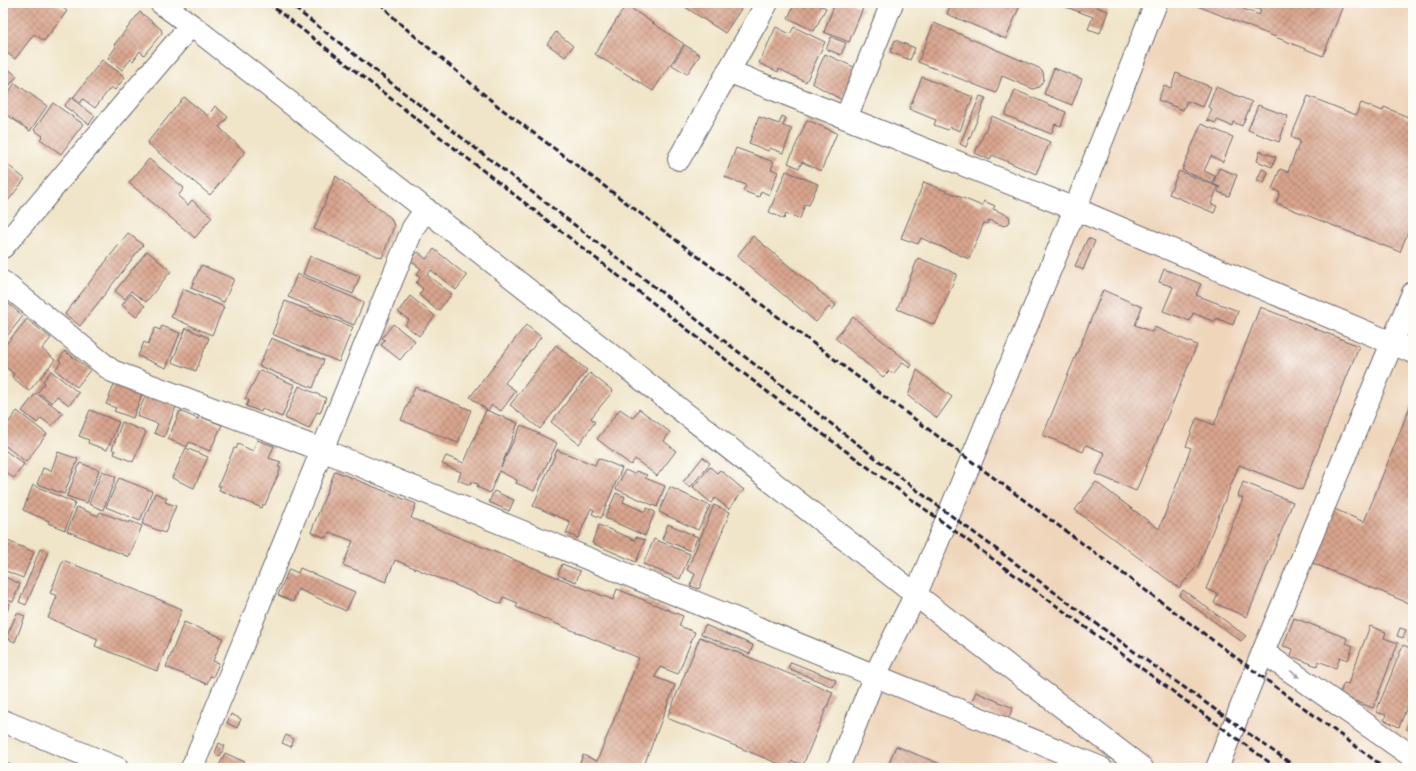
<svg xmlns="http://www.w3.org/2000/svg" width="1416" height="771" font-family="'Gentium Book Plus',serif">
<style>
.built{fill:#efd6bb}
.building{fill:url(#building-cross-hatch)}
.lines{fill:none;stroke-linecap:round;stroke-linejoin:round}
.minor-casing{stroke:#6a666d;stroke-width:24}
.minor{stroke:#fff;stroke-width:22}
.rail{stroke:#22223b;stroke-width:3;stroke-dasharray:6 3;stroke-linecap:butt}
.oneway{fill:#9c9ca7}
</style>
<defs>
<pattern id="building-cross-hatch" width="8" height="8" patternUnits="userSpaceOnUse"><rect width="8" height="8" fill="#d9a58e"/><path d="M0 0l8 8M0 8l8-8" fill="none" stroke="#b08675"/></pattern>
</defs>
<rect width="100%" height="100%" fill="#fdfcf7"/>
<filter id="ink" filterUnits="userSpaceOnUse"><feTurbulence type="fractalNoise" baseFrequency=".025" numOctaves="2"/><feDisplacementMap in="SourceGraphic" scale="8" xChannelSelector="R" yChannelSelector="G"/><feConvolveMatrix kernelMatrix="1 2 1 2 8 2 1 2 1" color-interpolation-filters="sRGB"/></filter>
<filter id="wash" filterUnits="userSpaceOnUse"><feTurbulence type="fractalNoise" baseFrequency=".012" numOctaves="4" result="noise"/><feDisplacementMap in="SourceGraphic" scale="16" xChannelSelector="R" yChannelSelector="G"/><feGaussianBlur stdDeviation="0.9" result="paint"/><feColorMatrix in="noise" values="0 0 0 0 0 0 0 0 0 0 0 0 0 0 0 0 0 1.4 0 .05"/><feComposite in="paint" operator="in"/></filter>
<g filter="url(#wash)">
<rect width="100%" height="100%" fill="#f0e5c9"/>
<path class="built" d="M1147 3H1413V768H838Z"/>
<g id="blocks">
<path class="building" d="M3 3H56L67 11 44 41 34 34 15 59 3 50Z
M679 3H745L725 33Z
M795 3H816L826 8 814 31 788 18Z
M835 3H850L863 8 849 42 824 32Z
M944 3H1021L1006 39 947 14 950 6Z
M1056 3H1099L1097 7 1108 11 1100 33 1088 29 1093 17Z
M1190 3H1228L1259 15 1261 10 1243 3H1344L1323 56Z
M626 5 684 44 653 91 595 54Z
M140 12 161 29 162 33 144 55 140 51 133 61 131 59 122 70 108 58 116 47 114 45Z
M934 23 1039 68 1043 72 1044 79 1039 87 1033 89 1002 76 996 93 918 62Z
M776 27 790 34 794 27 825 42 806 82 779 69 778 72 759 63Z
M556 32 573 46 565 57 547 44Z
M831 37 846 43 841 55 826 49Z
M895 40 915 48 910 60 890 52Z
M685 45 700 55 687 74 672 65Z
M825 54 856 68 842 100 812 83Z
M102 60 125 77 115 90 111 87 95 108 83 99 80 103 73 98Z
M3 65 17 76 3 94Z
M1054 68 1082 79 1072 105 1044 94Z
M1176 73 1211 87 1203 107 1187 101 1183 110 1158 100 1164 85 1171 88Z
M922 77 973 97 960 131 950 127 948 130 934 125 936 120 909 109Z
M15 83 47 106 30 131 3 112 7 106 3 103V101Z
M1216 87 1252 102 1242 126 1233 122 1232 126 1217 120 1216 123 1207 120 1212 109 1208 107Z
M1015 90 1066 112 1061 126 1055 124 1051 134 1005 115Z
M980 96 986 98 966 147 960 144Z
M1308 96 1356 115 1361 103 1383 111 1384 107 1413 119V219L1400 252 1276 203 1280 192 1272 189 1280 169 1288 172 1300 141 1291 137Z
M184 97 208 116 215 106 228 117 219 127 245 152 210 195 147 143Z
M71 98 95 116 89 124 64 106Z
M53 103 83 124 61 154 40 139 43 136 34 130Z
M1258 105 1288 116 1279 142 1248 130Z
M782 116 786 118 783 126 792 129 783 153 770 148 768 151 749 143 759 117 779 124Z
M992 116 1050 142 1036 174 992 155 990 160 975 153Z
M807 120 837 133 821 171 802 162 799 168 788 163Z
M1201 124 1233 137 1223 162 1211 156 1204 171 1215 176 1212 183 1182 170Z
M736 148 774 162 771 169 778 172 769 195 761 191 759 197 743 191 746 185 725 177Z
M1260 151 1276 157 1272 167 1257 161Z
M149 159 184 188 178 196 188 205 192 200 212 217 195 238 129 183Z
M3 161 25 179 4 206 3 205Z
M1219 168 1237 175 1229 196 1218 192 1220 187 1213 184Z
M1262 169 1268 172 1264 183 1257 180Z
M786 171 818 184 809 205 805 204 800 219 786 213 784 219 769 212Z
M1179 171 1218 187 1211 204 1217 206 1214 213 1169 194Z
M336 176 391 218 394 226 382 258 314 229Z
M924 182 982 206 984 201 995 206 993 209 1009 216 1010 222 1004 226 989 220 987 224 984 223 969 259 921 238 918 244 901 238Z
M128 233 143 245 80 326 65 314Z
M753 236 836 305 832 310 829 307 816 322 737 256Z
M1088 238 1095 241 1083 270 1075 266Z
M434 249 467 276 456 290 431 270 427 275 452 294 438 311 419 295 423 289 416 283 420 278 416 275 421 269 410 260 418 252 426 259Z
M147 251 171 271 146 302 131 291 125 299 115 291Z
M310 256 360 276 353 294 303 274Z
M918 258 957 274 935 325 897 309Z
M201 265 234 279 224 302 191 288Z
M1164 269 1201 284 1196 295 1238 311 1233 325 1216 318 1215 322 1193 313 1190 321 1163 311 1173 287 1159 282Z
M297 274 364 302 354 325 288 297Z
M183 289 224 307 212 335 171 317Z
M1103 290 1142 307 1135 325 1152 332 1154 327 1197 345 1136 491 1096 474 1105 453 1086 445 1083 452 1043 435Z
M131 294 145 306 136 317 122 305Z
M410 296 435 316 419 336 405 325 409 320 398 312Z
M3 299 23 316 3 341Z
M285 301 353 327 339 362 272 334Z
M1260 307 1359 346 1302 490 1239 465 1199 564 1179 588 1075 510 1096 482 1159 529 1191 448 1186 446 1197 418 1214 425Z
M853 317 912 365 910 368 903 362 893 374 889 371 883 377 835 338Z
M27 319 51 338 42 349 55 360 29 391 12 377 14 374 3 365 5 362 3 360V348Z
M393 324 415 341 400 360 381 345 385 340 382 338Z
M526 325 541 337 505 383 516 391 501 411 492 405 488 411 470 397Z
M162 326 180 333 166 368 138 356 144 342 148 344 155 328 160 330Z
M186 328 209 338 196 371 172 362Z
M271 338 324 360 313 388 259 366Z
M556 345 587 370 540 429 510 405Z
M65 351 90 370 77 387 55 370 61 362 59 360Z
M260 370 295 385 282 417 262 409 261 412 246 406 249 400 245 399Z
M917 370 952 397 937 418 908 396Z
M51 371 79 393 69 405 57 396 52 403 38 392 45 383 43 381Z
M590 373 613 391 591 418 595 422 579 444 551 422Z
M115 383 142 394 133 418 114 411 116 408 106 404Z
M299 386 326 398 320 413 317 412 309 429 285 418Z
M415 387 471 410 458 443 401 420Z
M36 393 63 413 52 426 41 418 37 423 22 411Z
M146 394 176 407 164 437 154 433 158 424 137 416Z
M1413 399V605L1310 562 1332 508 1364 522Z
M620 409 633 418 639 409 670 432 664 441 676 451 657 476 635 459 631 465 597 439Z
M90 410 119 422 107 450 88 443 89 440 79 436Z
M486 410 518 423 501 467 521 425 557 443 534 491 516 483 517 480 499 471 490 493 477 487 478 484 471 482 470 485 458 480 461 472 442 464 446 456 464 463Z
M17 411 47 434 26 462 3 444V430Z
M180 411 198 419 199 416 222 425 210 451 189 442 187 447 168 439Z
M122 422 146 432 133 462 114 454 115 451 112 449Z
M257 440 274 446 269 458 281 462 278 467 281 468 265 505 263 504 262 508 219 490 221 486H218L234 448 236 449 238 444 253 451Z
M186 448 208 457 194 488 172 478Z
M3 449 24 464 14 478 3 470Z
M557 450 595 465 598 458 622 468 601 518 592 514 594 510 591 508 578 538 566 533 571 522 533 506Z
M58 452 78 459 64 494 37 484 43 468 51 471Z
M703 457 710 463 690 488 683 482Z
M80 463 99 470 87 503 67 496Z
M710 467 717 473 720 470 744 490 729 509 715 498 711 503 693 487Z
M625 470 634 474 636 471 647 475 645 478 665 486 657 507 616 489Z
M102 471 116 477 103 510 89 504Z
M335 471 416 504 411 518 613 600 617 589 683 616 679 626 695 632 678 674 660 667 655 677 675 685 643 768H578L583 755 597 761 639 658 516 607 518 603 503 597 501 604 395 560 386 582 343 565 353 541 329 532 326 538 311 532Z
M119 478 152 491 140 521 106 507Z
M1243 482 1293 502 1247 617 1214 603 1218 594 1206 589 1243 498 1238 496Z
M33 485 75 503 65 530 48 523 49 521 23 510Z
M670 487 710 506 698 530 659 512Z
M494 491 514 500 509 511 489 502Z
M155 493 167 498 165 502 176 506 165 533 142 524Z
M616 493 625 497 623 502 645 512 647 508 655 512 645 536 605 518Z
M714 505 730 512 699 589 690 586 695 574 687 570Z
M77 507 98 516 100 512 129 523 130 521 142 526 129 557 67 531Z
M668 524 698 537 691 551 662 539Z
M599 525 635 540 636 537 645 540 636 562 592 543Z
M3 539 34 552 23 578 3 570Z
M654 539 690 554 680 579 643 564Z
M40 549 48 552 26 605 19 602Z
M63 560 182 609 157 671 95 646 98 639 48 618 57 596 50 593Z
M562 564 580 571 576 582 558 575Z
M300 568 355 592 346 611 298 589 293 602 278 595 289 569 298 573Z
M3 576 20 584 13 602 3 598Z
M1183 590 1246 636 1241 641 1179 596Z
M3 601 10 604 3 621Z
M17 613 25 616 15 642 6 638Z
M1413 615V626L1409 624Z
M1294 618 1347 638 1346 643 1353 646 1348 660 1340 657 1336 668 1318 661 1317 666 1291 656 1293 649 1283 646Z
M184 622 223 638 213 661 219 663 213 677 210 676 207 684 166 667Z
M705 625 753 645 750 654 701 634Z
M1370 626 1386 632 1384 638 1398 643 1373 708 1339 695 1344 683 1348 684Z
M1400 628 1406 630 1403 638 1397 636Z
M1411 632 1413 633V644L1408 642Z
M700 637 833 692 803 765 792 761 789 768 667 718Z
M1403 645 1413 649V692L1399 727 1384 720 1386 715 1376 712Z
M791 662 836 680 833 687 788 668Z
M976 692 1013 708 1007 721 970 705Z
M1413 712V746L1408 744 1413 732 1406 729Z
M231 714 241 719 237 728 227 723Z
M286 735 294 739 291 747 282 743Z
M219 743 225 746 220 756 215 753Z
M896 746 950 768H887Z
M225 753 245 762 242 768H218Z
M4 762 18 768H3Z"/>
</g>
</g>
<g filter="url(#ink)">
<use href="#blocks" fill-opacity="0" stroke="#6a666d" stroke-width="1"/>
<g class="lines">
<defs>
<path id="minor" d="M161 3 191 25 939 613 1142 768
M728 71 1075 209 1413 352
M846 118 892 3
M679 159 767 3
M3 247 191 25
M3 282 112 371 322 450 1101 768
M1263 652 1413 757
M3 721 117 768
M192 768 413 228 426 209
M838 768 875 675 916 594 1075 209 1156 3
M1217 768 1263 652 1413 293"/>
</defs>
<use href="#minor" class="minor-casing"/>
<use href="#minor" class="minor"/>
<path class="rail" d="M268 3 801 418 1277 768
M288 3 918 491 1136 653 1297 768
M380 3 397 21 499 107 862 380 1385 768"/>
</g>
<defs><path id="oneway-solid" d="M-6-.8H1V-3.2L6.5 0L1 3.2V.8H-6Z"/></defs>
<use class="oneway" href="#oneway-solid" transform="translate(1295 674) rotate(35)"/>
</g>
<rect width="1416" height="771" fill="none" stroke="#fdfcf7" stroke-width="16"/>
</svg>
